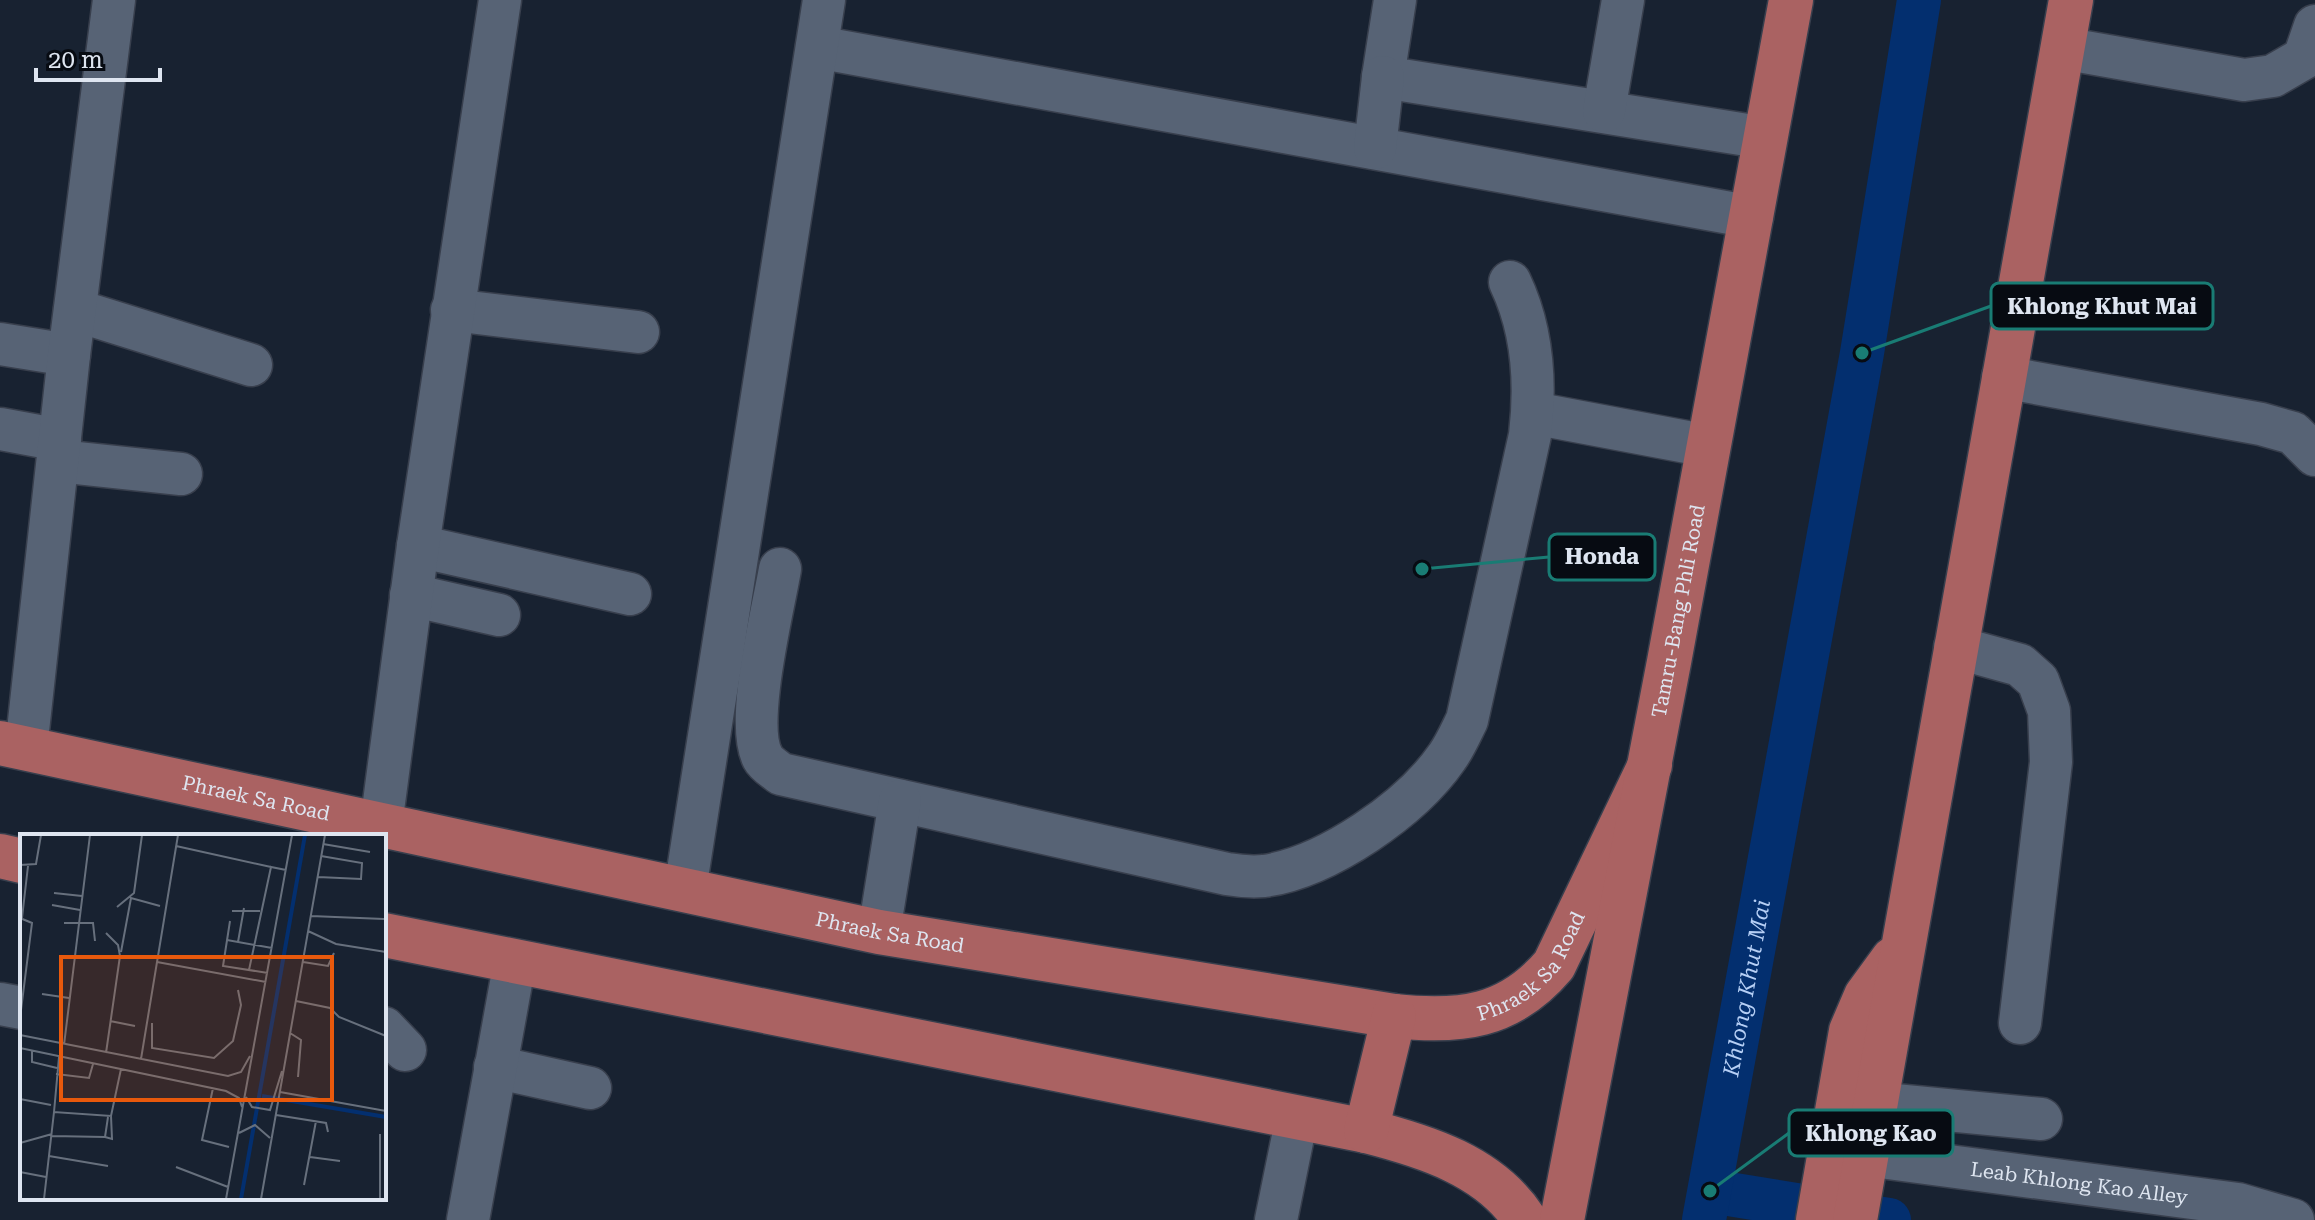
<svg xmlns="http://www.w3.org/2000/svg" width="2315" height="1220" font-family="'Roboto Serif',serif">
<style>
.lines{fill:none;stroke-linecap:round;stroke-linejoin:round}
.canal{stroke:#032f6f;stroke-width:44}
.minor-casing{stroke:#383f4d;stroke-width:45}
.major-casing{stroke:#383f4d;stroke-width:47}
.minor{stroke:#576375;stroke-width:42}
.major{stroke:#aa6262;stroke-width:44}
.labels{text-anchor:middle;stroke-width:8;stroke-linejoin:round;paint-order:stroke}
.street-label{font-size:20px;fill:#dee5f0;stroke:#070b12}
.water-label{font-size:22px;font-style:italic;fill:#b6cff5;stroke:#070b12}
.inset-river{fill:none;stroke:#032f6f;stroke-width:4}
.inset-road{fill:none;stroke:#67707d;stroke-width:2}
.view{fill:#e8590c;fill-opacity:0.15;stroke:#e8590c;stroke-width:4}
.inset-edge{fill:none;stroke:#dee5f0;stroke-width:4}
.leader{fill:none;stroke:#197c74;stroke-width:3}
.callout-dot{fill:#197c74;stroke:#070b12;stroke-width:3}
.callout{fill:#070b12;stroke:#197c74;stroke-width:3}
.callout-label{font-size:22px;text-anchor:middle;font-weight:bold;fill:#dee5f0}
</style>
<rect width="100%" height="100%" fill="#182231"/>
<g class="lines">
<g class="canal">
<path d="M1710 1191 1889 1220"/>
<path id="s1" d="M1704 1220 1862 353 1919 0"/>
</g>
<defs>
<g id="minor">
<path d="M1395 0 1383 77 1766 138"/>
<path d="M817 47 1752 217"/>
<path d="M2062 48 2244 80 2273 76 2304 58 2315 26"/>
<path d="M1604 111 1623 0"/>
<path d="M1375 148 1383 77"/>
<path d="M75 310 251 365"/>
<path d="M452 310 638 332"/>
<path d="M0 344 69 355"/>
<path d="M2003 377 2261 424 2293 433 2315 455"/>
<path d="M1533 413 1708 446"/>
<path d="M0 429 60 440"/>
<path d="M58 461 181 474"/>
<path d="M418 546 630 594"/>
<path d="M780 569C773 610 744 724 763 758 766 764 776 770 781 774L1227 874C1239 876 1252 877 1264 876 1327 867 1411 809 1447 757 1455 746 1461 732 1467 720L1530 435C1536 384 1533 330 1510 282"/>
<path d="M411 595 499 615"/>
<path d="M1955 647 2020 665 2038 681 2049 711 2051 762 2020 1023"/>
<path d="M26 749 69 355 114 0"/>
<path d="M381 825 418 546 500 0"/>
<path d="M685 890 824 0"/>
<path d="M879 932 900 801"/>
<path d="M0 1004 22 1008"/>
<path d="M384 1028 405 1050"/>
<path d="M495 1067 590 1088"/>
<path d="M1874 1103 2041 1119"/>
<path id="s2" d="M1865 1155 2238 1204 2293 1220"/>
<path d="M468 1220 515 961"/>
<path d="M1276 1220 1297 1117"/>
</g>
<g id="major">
<path id="s3" d="M0 743 879 932 1394 1016C1460 1023 1509 1018 1554 965L1650 765"/>
<path d="M0 856 22 861"/>
<path d="M384 935 1366 1131C1425 1146 1490 1166 1525 1220"/>
<path d="M1366 1131 1394 1016"/>
<path id="s4" d="M1562 1220 1669 662 1791 0"/>
<path d="M1818 1220 1851 1031 1866 996 1893 959"/>
<path d="M1855 1220 2071 0"/>
</g>
</defs>
<use href="#minor" class="minor-casing"/>
<use href="#major" class="major-casing"/>
<use href="#minor" class="minor"/>
<use href="#major" class="major"/>
</g>
<g class="labels">
<g class="street-label">
<text dy="7" stroke="none"><textPath href="#s4" startOffset="620">Tamru-Bang Phli Road</textPath></text>
<text dy="7" stroke="none"><textPath href="#s3" startOffset="262">Phraek Sa Road</textPath></text>
<text dy="7" stroke="none"><textPath href="#s3" startOffset="910">Phraek Sa Road</textPath></text>
<text dy="7" stroke="none"><textPath href="#s3" startOffset="1580">Phraek Sa Road</textPath></text>
<text dy="7" stroke="none"><textPath href="#s2" startOffset="216">Leab Khlong Kao Alley</textPath></text>
</g>
<g class="water-label">
<text dy="8" stroke="none"><textPath href="#s1" startOffset="236">Khlong Khut Mai</textPath></text>
</g>
</g>
<g transform="translate(20 834)">
<rect width="366" height="366" fill="#182231"/>
<path class="inset-river" d="M242 262 366 283M221 365 285 1"/>
<path class="inset-road" d="M303 10 350 18M156 12 251 33M0 31 16 30 21 1M298 43 341 45 342 29 301 22M34 59 62 62M32 71 60 76M97 73 114 59 122 1M212 77H240M291 82 364 85M0 84 12 89 0 184M2 84 8 32M210 87 203 132 248 139M44 89H73L75 107M288 97 316 110 366 118M207 106 252 114M218 108 224 74M101 118 111 64 140 72M137 128 246 148M283 128 308 132 314 119M229 136 251 33 266 36M22 160 49 164M276 167 310 174 319 183 366 202M90 187 115 192M132 189V214L194 224 213 207 221 171 218 156M270 199 281 206 278 243M0 201 208 242 221 238 230 222M44 211 70 1M0 214 206 257 219 264 222 273M12 217V228L37 234M86 219 100 122 98 111 86 99M121 225 158 1M36 240 69 244 73 230M193 254 182 306 209 313M260 258 366 277M226 263 232 273 250 276 262 237M0 265 31 271M34 278 39 223M256 281 306 289 308 298M88 283 85 303 92 305 91 282M219 299 235 291 250 304M32 302 85 303M0 309 32 300M29 322 88 332M290 323 320 327M156 333 208 353M0 338 26 343M284 351 296 287M24 365 34 278 91 282 101 235M206 365 272 1M241 365 305 1M360 365V300"/>
<path class="view" d="M41 123H312V266H41Z"/>
<rect width="366" height="366" class="inset-edge"/>
</g>
<path class="leader" d="M1862 353L1991 306M1422 569L1549 557M1710 1191L1789 1133"/>
<g class="callout-dot">
<circle cx="1862" cy="353" r="8"/>
<circle cx="1422" cy="569" r="8"/>
<circle cx="1710" cy="1191" r="8"/>
</g>
<g class="callout">
<rect x="1991" y="283" width="222" height="46" rx="8"/>
<rect x="1549" y="534" width="106" height="46" rx="8"/>
<rect x="1789" y="1110" width="164" height="46" rx="8"/>
</g>
<g class="callout-label">
<text x="2102" y="314">Khlong Khut Mai</text>
<text x="1602" y="564">Honda</text>
<text x="1871" y="1141">Khlong Kao</text>
</g>
<path d="M36 68v12h124v-12" fill="none" stroke="#dee5f0" stroke-width="4"/>
<text x="48" y="68" font-size="24" fill="#dee5f0" stroke="#070b12" stroke-width="6" paint-order="stroke">20 m</text>
</svg>
